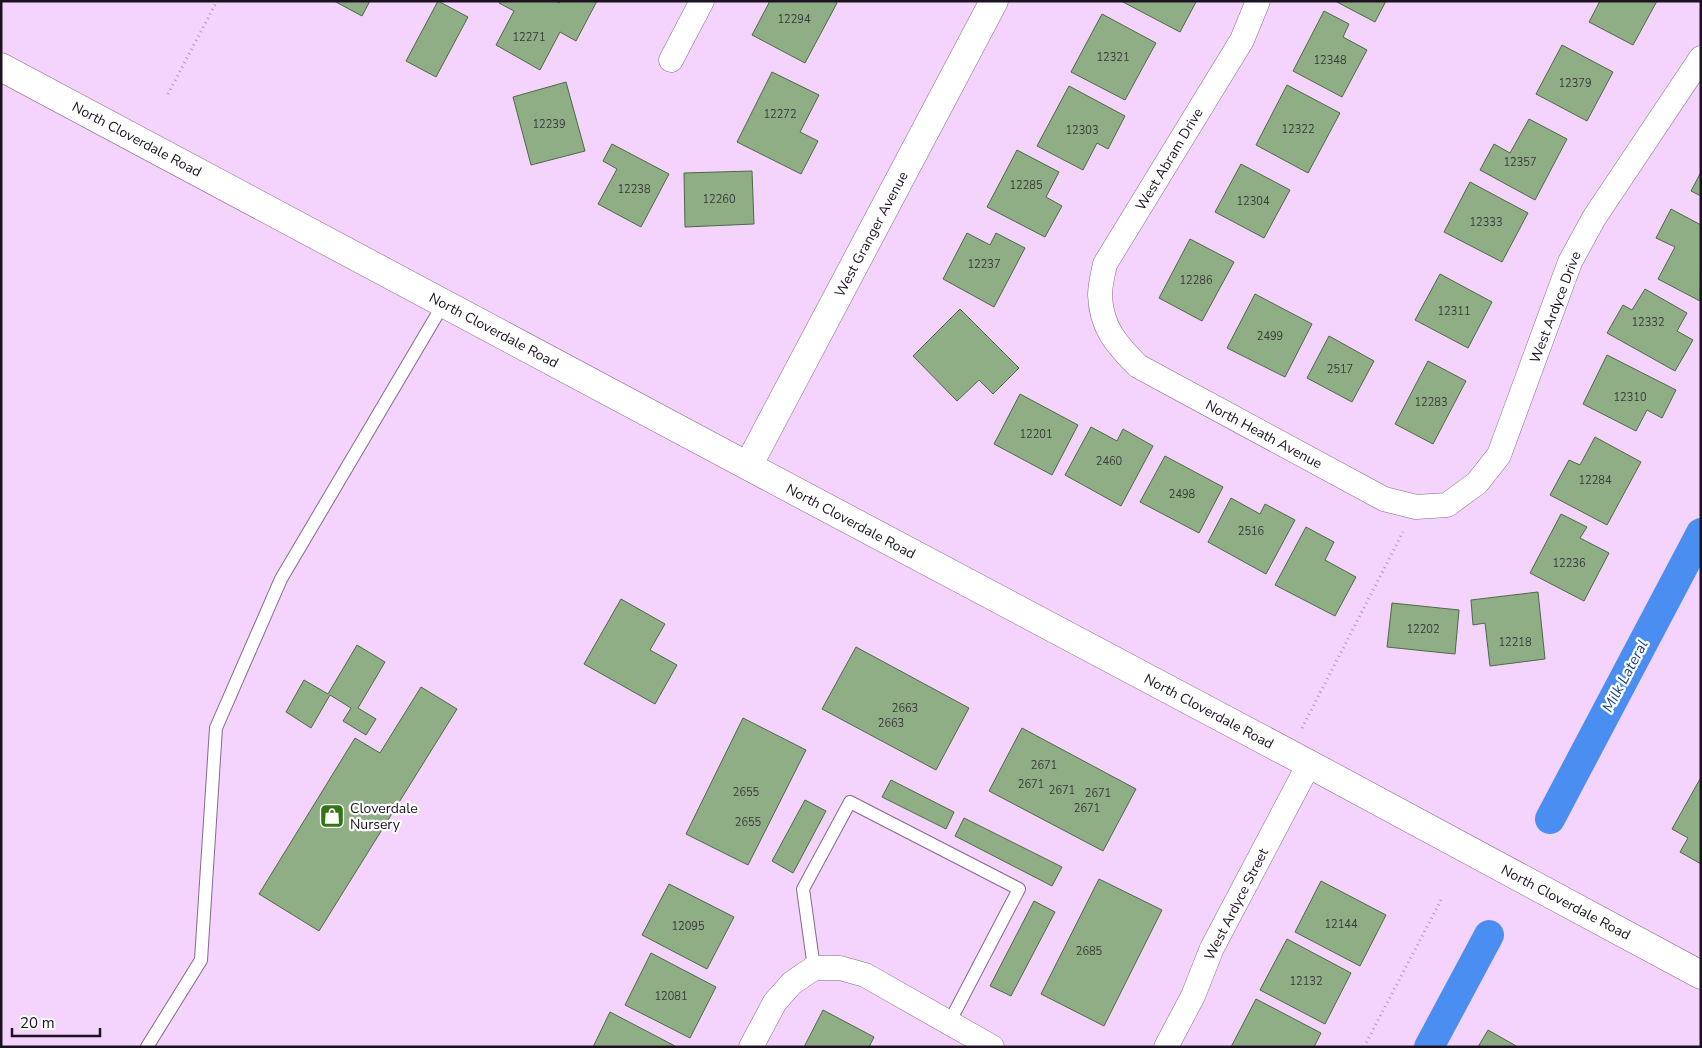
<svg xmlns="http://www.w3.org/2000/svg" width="1702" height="1048" font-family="'Nunito Sans',sans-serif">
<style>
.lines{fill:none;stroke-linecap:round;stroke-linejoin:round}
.canal{stroke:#4a8ef2;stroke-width:30}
.building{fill:#90ae86;stroke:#4d6944}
.lane-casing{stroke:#85698e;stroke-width:14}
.street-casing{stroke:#85698e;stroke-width:25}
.secondary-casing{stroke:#85698e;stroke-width:29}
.path{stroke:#b097b8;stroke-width:3;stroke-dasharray:1 4;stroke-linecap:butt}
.lane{stroke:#fff;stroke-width:12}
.street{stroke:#fff;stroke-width:24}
.secondary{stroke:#fff;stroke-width:28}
.labels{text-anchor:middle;stroke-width:4.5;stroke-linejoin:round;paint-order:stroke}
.number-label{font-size:11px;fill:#3a393a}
.street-label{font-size:14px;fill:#1d1221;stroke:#fff}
.poi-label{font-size:14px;fill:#1d1221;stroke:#fff;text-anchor:start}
.water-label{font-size:15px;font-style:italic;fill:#1a4685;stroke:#fff}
</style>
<rect width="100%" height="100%" fill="#f4d4fd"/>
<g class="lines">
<path class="canal" d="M1550 819 1701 533
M1429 1047 1489 935"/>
</g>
<path class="building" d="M334 1H370L362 16Z
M438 1 468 17 436 77 406 61Z
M500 1H556L559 3 560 1H597L576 41 560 32 540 70 496 45 514 11 499 3Z
M770 1H834L837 3 805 63 752 35Z
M1121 1H1194L1196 2 1180 32Z
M1335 1H1386L1375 22Z
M1600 1H1657L1633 45 1589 22Z
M1324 11 1349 24 1343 37 1367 50 1342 97 1293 71Z
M1102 14 1156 43 1125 100 1071 72Z
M1562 45 1613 72 1587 121 1536 94Z
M772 72 819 95 800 132 818 141 801 174 737 142Z
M566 82 585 151 531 165 513 97Z
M1287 85 1340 113 1308 173 1256 145Z
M1069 86 1125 116 1108 149 1097 143 1083 170 1037 146Z
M1529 119 1567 139 1535 200 1480 170 1494 144 1510 153Z
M612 144 669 174 641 227 598 204 617 169 603 161Z
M1017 150 1059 172 1046 197 1062 206 1045 237 987 207Z
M1241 164 1290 190 1264 238 1215 212Z
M752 171 754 224 685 227 684 173Z
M1701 172V196L1691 191Z
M1470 182 1528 213 1502 262 1444 232Z
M1671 209 1701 225 1700 301 1658 279 1675 247 1656 238Z
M967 233 990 245 996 233 1025 248 994 307 943 279Z
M1190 239 1234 262 1202 321 1159 298Z
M1440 274 1492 302 1468 348 1415 320Z
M1645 289 1687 313 1677 331 1693 340 1675 371 1607 333 1623 305 1632 310Z
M1255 294 1312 324 1285 377 1227 348Z
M960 309 1019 368 993 394 979 380 957 401 913 356Z
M1329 336 1374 361 1352 402 1307 378Z
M1607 355 1676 390 1662 418 1647 410 1636 431 1583 404Z
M1428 361 1466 381 1433 444 1395 424Z
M1020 394 1078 425 1052 475 994 444Z
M1091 427 1117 441 1123 429 1153 446 1121 506 1065 475Z
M1595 437 1641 462 1607 525 1550 495 1569 460 1580 465Z
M1165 456 1223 487 1199 533 1140 502Z
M1231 498 1260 514 1265 504 1295 520 1266 574 1208 542Z
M1561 514 1587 527 1580 538 1609 553 1584 601 1530 573Z
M1306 527 1334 542 1325 560 1356 577 1335 616 1275 585Z
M1538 592 1545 659 1490 666 1485 623 1473 625 1471 600Z
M621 599 665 624 650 650 677 665 655 704 584 664Z
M1392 603 1459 610 1455 654 1387 647Z
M357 645 385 662 358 708 376 719 366 735 343 721 351 708 330 695 311 728 286 712 304 680 328 694Z
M856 647 969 708 936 770 822 709Z
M421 687 457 709 319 931 259 894 355 738 380 753Z
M743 718 806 750 748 865 686 834Z
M1022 728 1136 789 1103 851 989 791Z
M1700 779 1701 780V864L1680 852 1688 838 1672 829Z
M891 780 954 812 946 829 882 797Z
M805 800 826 811 793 873 772 861Z
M964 818 1062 867 1052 886 955 836Z
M1099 879 1162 910 1104 1026 1041 994Z
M1321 881 1386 915 1360 966 1295 932Z
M669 884 734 917 707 969 642 935Z
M1034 901 1055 912 1011 996 990 986Z
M1287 939 1351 973 1325 1024 1260 990Z
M651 953 716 987 690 1038 625 1005Z
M1256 999 1321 1033 1314 1047H1231Z
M823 1010 874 1037 869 1047H804Z
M610 1012 675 1046V1047H593Z
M1488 1030 1518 1047H1478Z"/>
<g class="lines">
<defs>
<path id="lane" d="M814 968 803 889 850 802 1019 889 949 1023
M147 1047 201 960 216 728 281 579 444 303"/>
<path id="street" d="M1258 1 1242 40 1105 264C1103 274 1100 285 1100 295 1101 327 1116 344 1138 366L1384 499 1416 507 1447 505 1477 483 1499 455 1570 262 1594 218 1701 58
M671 60 702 1
M751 1047 775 1002 792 983 814 968H840L865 975 992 1047
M1166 1047 1193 996 1212 948 1309 764"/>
<path id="secondary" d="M1 67 748 466 1309 764 1701 975
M748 466 994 1"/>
</defs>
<use href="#lane" class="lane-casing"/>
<use href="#street" class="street-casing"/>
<use href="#secondary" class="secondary-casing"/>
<path class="path" d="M168 94 217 1
M1302 728 1403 532
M1364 1047 1441 900"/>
<use href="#lane" class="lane"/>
<use href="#street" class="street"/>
<use href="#secondary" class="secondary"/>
</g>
<defs>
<symbol id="shop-square" viewBox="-11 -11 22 22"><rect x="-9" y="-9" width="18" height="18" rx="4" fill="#337513" stroke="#fff"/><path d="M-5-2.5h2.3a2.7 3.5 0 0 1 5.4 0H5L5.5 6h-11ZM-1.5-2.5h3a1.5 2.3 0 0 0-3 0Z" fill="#fff"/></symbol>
</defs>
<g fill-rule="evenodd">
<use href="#shop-square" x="318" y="802" width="28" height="28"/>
</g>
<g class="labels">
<g class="number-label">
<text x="794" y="23">12294</text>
<text x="529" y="41">12271</text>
<text x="1113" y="61">12321</text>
<text x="1330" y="64">12348</text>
<text x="1575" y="87">12379</text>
<text x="780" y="118">12272</text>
<text x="549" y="128">12239</text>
<text x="1298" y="133">12322</text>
<text x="1082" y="134">12303</text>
<text x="1520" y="166">12357</text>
<text x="1026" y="189">12285</text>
<text x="634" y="193">12238</text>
<text x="719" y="203">12260</text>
<text x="1253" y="205">12304</text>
<text x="1486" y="226">12333</text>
<text x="984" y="268">12237</text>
<text x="1196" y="284">12286</text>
<text x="1454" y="315">12311</text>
<text x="1648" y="326">12332</text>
<text x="1270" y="340">2499</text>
<text x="1340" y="373">2517</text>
<text x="1630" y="401">12310</text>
<text x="1431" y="406">12283</text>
<text x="1036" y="438">12201</text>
<text x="1109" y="465">2460</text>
<text x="1595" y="484">12284</text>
<text x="1182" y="498">2498</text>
<text x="1251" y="535">2516</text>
<text x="1569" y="567">12236</text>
<text x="1423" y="633">12202</text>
<text x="1515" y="646">12218</text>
<text x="905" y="712">2663</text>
<text x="891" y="727">2663</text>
<text x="1044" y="769">2671</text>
<text x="1031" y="788">2671</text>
<text x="1062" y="794">2671</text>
<text x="746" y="796">2655</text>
<text x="1098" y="797">2671</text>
<text x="1087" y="812">2671</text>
<text x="748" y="826">2655</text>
<text x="1341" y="928">12144</text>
<text x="688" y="930">12095</text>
<text x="1089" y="955">2685</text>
<text x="1306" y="985">12132</text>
<text x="671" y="1000">12081</text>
</g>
<g class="street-label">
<text transform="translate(137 139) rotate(28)" y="5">North Cloverdale Road</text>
<text transform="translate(1169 159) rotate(-59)" y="5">West Abram Drive</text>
<text transform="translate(871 234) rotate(-62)" y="5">West Granger Avenue</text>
<text transform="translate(1555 307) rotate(-69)" y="5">West Ardyce Drive</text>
<text transform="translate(494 330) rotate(28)" y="5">North Cloverdale Road</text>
<text transform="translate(1264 434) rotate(28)" y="5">North Heath Avenue</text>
<text transform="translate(851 521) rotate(28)" y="5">North Cloverdale Road</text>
<text transform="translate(1209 711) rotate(28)" y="5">North Cloverdale Road</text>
<text transform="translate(1566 902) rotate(28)" y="5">North Cloverdale Road</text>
<text transform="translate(1236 904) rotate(-63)" y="5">West Ardyce Street</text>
</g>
<g class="poi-label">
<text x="350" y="813">Cloverdale<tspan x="350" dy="16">Nursery</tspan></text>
</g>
<g class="water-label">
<text transform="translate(1625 676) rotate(-62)" y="5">Milk Lateral</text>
</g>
</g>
<rect width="1702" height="1048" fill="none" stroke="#1d1221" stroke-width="5"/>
<path d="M12 1028v8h88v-8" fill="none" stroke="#1d1221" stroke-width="2.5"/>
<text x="20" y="1028" font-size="15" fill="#1d1221" stroke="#ffffff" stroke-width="4" paint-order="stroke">20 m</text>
</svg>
